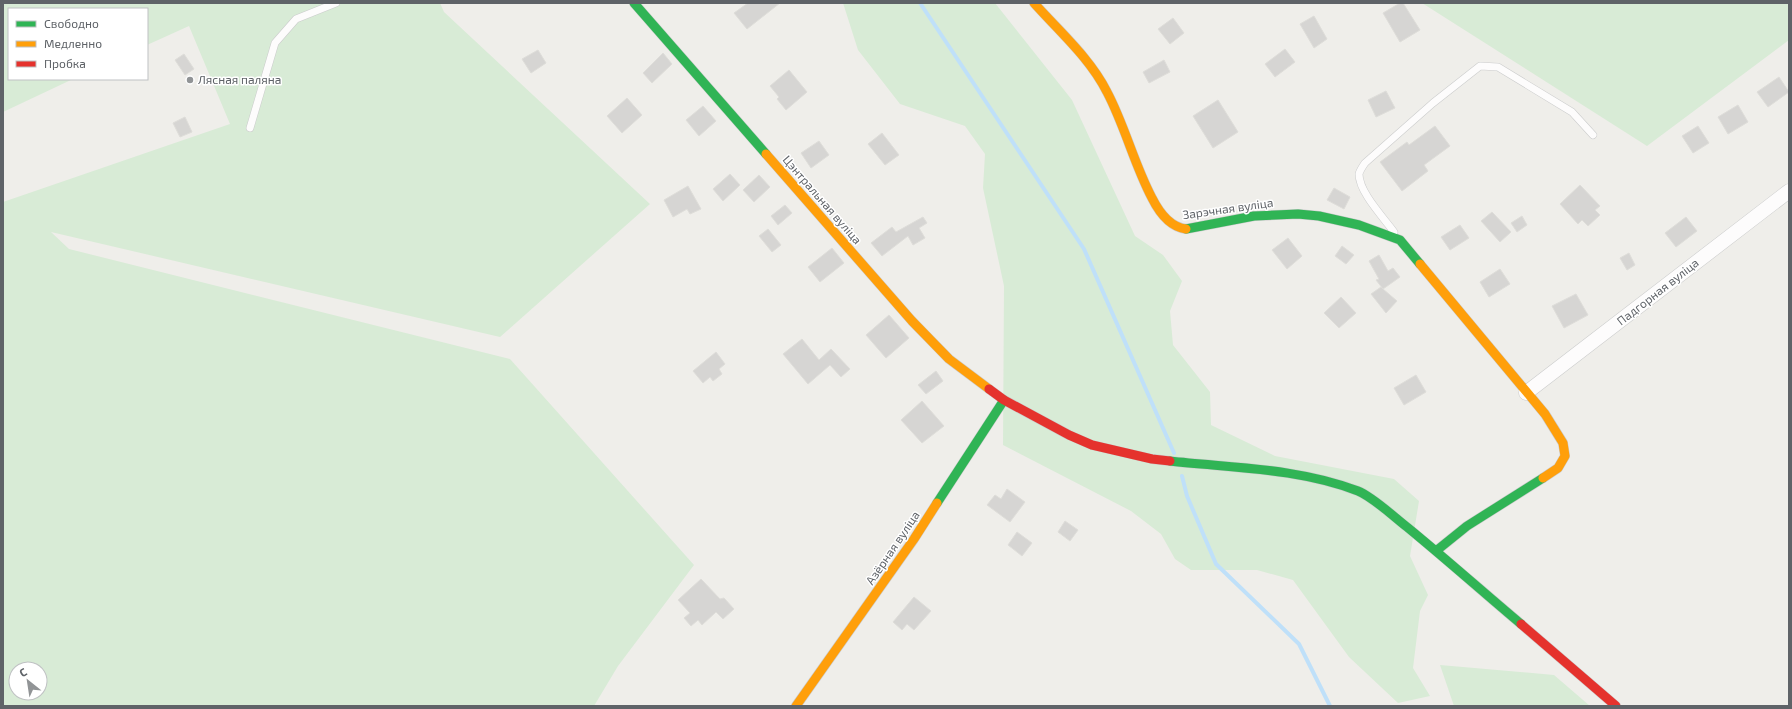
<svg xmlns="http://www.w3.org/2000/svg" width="1792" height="709" font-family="'Exo 2',sans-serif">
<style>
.green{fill:#d8ebd6;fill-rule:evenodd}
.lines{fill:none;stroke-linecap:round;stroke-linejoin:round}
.stream{stroke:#bfe0f9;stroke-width:4}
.building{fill:#d6d5d3;stroke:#deddd9}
.lane-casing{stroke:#cbcccc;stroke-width:8}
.street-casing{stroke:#cbcccc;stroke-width:15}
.fast-casing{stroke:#cacacb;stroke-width:10}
.slow-casing{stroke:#cacacb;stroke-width:10}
.jam-casing{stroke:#cacacb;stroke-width:10}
.lane{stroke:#fdfcfc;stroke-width:7}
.street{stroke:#fdfcfc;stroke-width:14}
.fast{stroke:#30b455;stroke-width:9}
.slow{stroke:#ff9f0a;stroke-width:9}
.jam{stroke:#e5322d;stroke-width:9}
.poi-dot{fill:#919496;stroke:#fff;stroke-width:1.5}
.labels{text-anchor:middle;stroke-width:3;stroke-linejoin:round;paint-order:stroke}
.poi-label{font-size:12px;fill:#5f6368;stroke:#fff;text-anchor:start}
.street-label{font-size:12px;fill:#5f6368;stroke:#fff}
</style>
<rect width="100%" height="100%" fill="#efeeea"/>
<path class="green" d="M3 3H440L444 12 650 204 500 337 51 232 69 249 510 359 694 565 618 666 594 706H3V202L230 124 189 26 147 45V9H9V79H73L3 112ZM16 669H40V693H16Z
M843 3H995L1072 100 1135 236 1163 255 1182 281 1170 311 1173 345 1210 392 1211 425 1275 456 1394 479 1419 501 1410 556 1428 595 1420 611 1413 668 1430 696 1398 703 1349 657 1293 580 1257 570H1191L1175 559 1161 534 1131 511 1003 445 1004 286 983 188 985 154 965 126 900 104 858 50Z
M1422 3H1789V40L1647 146Z
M1440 665 1554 675 1590 706H1454Z"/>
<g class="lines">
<path class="stream" d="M920 3 1084 249 1174 453
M1182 476 1187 496 1216 564 1299 644 1330 706"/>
</g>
<path class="building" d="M748 3H780L747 29 734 13Z
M1400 3H1403L1420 30 1400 42 1383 13Z
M1314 16 1327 39 1314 48 1300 24Z
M1173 18 1184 33 1170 44 1158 29Z
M1285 49 1295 62 1275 77 1265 64Z
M538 50 546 63 531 73 522 59Z
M663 53 672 64 652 83 643 73Z
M184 54 194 69 185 75 175 60Z
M1164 60 1170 72 1149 83 1143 72Z
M789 70 807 92 786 110 777 99 779 97 770 86Z
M1779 77 1789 92 1768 107 1757 92Z
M1386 91 1395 108 1376 117 1368 100Z
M627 98 642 115 622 133 607 116Z
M1218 100 1238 132 1213 148 1193 116Z
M1738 105 1748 122 1728 134 1718 117Z
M703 106 716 121 699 136 686 120Z
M185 117 192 132 180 137 173 123Z
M1435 126 1450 146 1424 165 1428 171 1402 191 1380 162 1407 142 1409 145Z
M1698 126 1709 143 1693 153 1682 136Z
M882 133 899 155 885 165 868 144Z
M819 141 829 155 811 168 801 153Z
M730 174 740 185 723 201 713 189Z
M759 175 770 187 754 202 743 190Z
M1580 185 1600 206 1595 210 1600 215 1588 226 1582 220 1578 224 1560 204Z
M688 186 701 209 690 214 687 209 673 217 664 200Z
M1334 188 1350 197 1344 209 1327 200Z
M785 205 792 213 778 225 771 216Z
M1492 212 1511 232 1500 242 1481 221Z
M1522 216 1527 225 1517 232 1511 223Z
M923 217 927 223 919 228 925 238 913 245 908 236 882 256 871 243 892 227 896 232Z
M1686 217 1697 231 1676 247 1665 233Z
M1460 225 1469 238 1450 250 1441 237Z
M768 229 781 245 772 252 759 236Z
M1288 238 1302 256 1287 269 1272 250Z
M1342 246 1354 255 1346 264 1335 256Z
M832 248 844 263 820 282 808 267Z
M1629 253 1635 265 1627 270 1620 258Z
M1379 255 1388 271 1393 268 1400 277 1383 289 1397 301 1386 313 1371 294 1381 287 1383 289 1376 280 1379 279 1369 261Z
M1500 269 1510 284 1489 297 1480 282Z
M1576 294 1588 315 1564 328 1552 306Z
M1341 297 1356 313 1339 328 1324 313Z
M889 315 909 338 886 358 866 335Z
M802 339 819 360 831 349 850 369 841 377 830 365 808 384 783 354Z
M716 352 725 364 719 369 722 374 713 381 710 377 703 383 693 371Z
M936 371 943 381 926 394 918 385Z
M1416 375 1426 392 1404 405 1394 388Z
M922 401 944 426 922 443 901 420Z
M1007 489 1025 502 1010 522 987 505 995 495 1001 499Z
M1065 521 1078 530 1070 541 1058 532Z
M1017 532 1032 543 1022 556 1008 545Z
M701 579 720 599 724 598 734 609 723 619 716 612 702 625 698 620 691 626 684 618 690 613 678 600Z
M914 597 931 611 914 630 907 624 902 630 893 622Z"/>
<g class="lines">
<defs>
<path id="lane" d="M250 128 275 43 296 19 336 3
M1394 232C1383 217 1359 192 1359 174 1360 170 1363 166 1365 163L1433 103 1480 66 1498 67 1572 112 1593 135"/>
<path id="street" d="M1526 393 1789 191"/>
<path id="fast" d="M634 3 766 154
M1186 229 1254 216 1298 214 1319 216 1359 225 1400 240 1420 264
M1170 461C1232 468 1299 468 1358 491 1373 497 1394 517 1407 527 1446 559 1483 592 1521 624
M937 503 1004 400
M1436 551 1467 526 1543 478"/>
<path id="slow" d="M1034 3C1059 31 1090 58 1107 92 1125 126 1134 164 1152 198 1159 212 1170 227 1186 229
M766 154 912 321 949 359 989 389
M1420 264 1545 414 1563 443 1565 456 1558 468 1543 478
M796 706 914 539 937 503"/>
<path id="jam" d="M989 389 1004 400 1069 435 1092 445 1152 459 1170 461
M1521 624 1616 706"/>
</defs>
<use href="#lane" class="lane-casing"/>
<use href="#street" class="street-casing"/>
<use href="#fast" class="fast-casing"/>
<use href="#slow" class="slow-casing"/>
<use href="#jam" class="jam-casing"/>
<use href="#lane" class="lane"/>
<use href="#street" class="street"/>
<use href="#fast" class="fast"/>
<use href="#slow" class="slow"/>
<use href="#jam" class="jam"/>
</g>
<circle class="poi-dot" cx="190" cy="80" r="4"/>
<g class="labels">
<g class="poi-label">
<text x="198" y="84">Лясная паляна</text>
</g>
<g class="street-label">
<text transform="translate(822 200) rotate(49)" y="4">Цэнтральная вуліца</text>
<text transform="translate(1228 209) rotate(-8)" y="4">Зарэчная вуліца</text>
<text transform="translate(1658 292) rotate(-38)" y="4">Падгорная вуліца</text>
<text transform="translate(893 548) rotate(-56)" y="4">Азёрная вуліца</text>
</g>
</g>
<rect width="1792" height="709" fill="none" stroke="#5f6368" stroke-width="8"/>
<rect x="8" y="8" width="140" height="72" fill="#ffffff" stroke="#bfc1c3"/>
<rect x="16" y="21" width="20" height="6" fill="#30b455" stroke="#bfc1c3"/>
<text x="44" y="28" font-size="12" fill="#5f6368">Свободно</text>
<rect x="16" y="41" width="20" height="6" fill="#ff9f0a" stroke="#bfc1c3"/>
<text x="44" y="48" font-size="12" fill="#5f6368">Медленно</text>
<rect x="16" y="61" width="20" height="6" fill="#e5322d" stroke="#bfc1c3"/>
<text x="44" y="68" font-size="12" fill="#5f6368">Пробка</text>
<g transform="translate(28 681) rotate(330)"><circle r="19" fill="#ffffff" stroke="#bfc1c3"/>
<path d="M0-3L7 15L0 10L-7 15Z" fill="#919496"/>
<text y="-6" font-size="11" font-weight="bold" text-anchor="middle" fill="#5f6368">С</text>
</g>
</svg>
